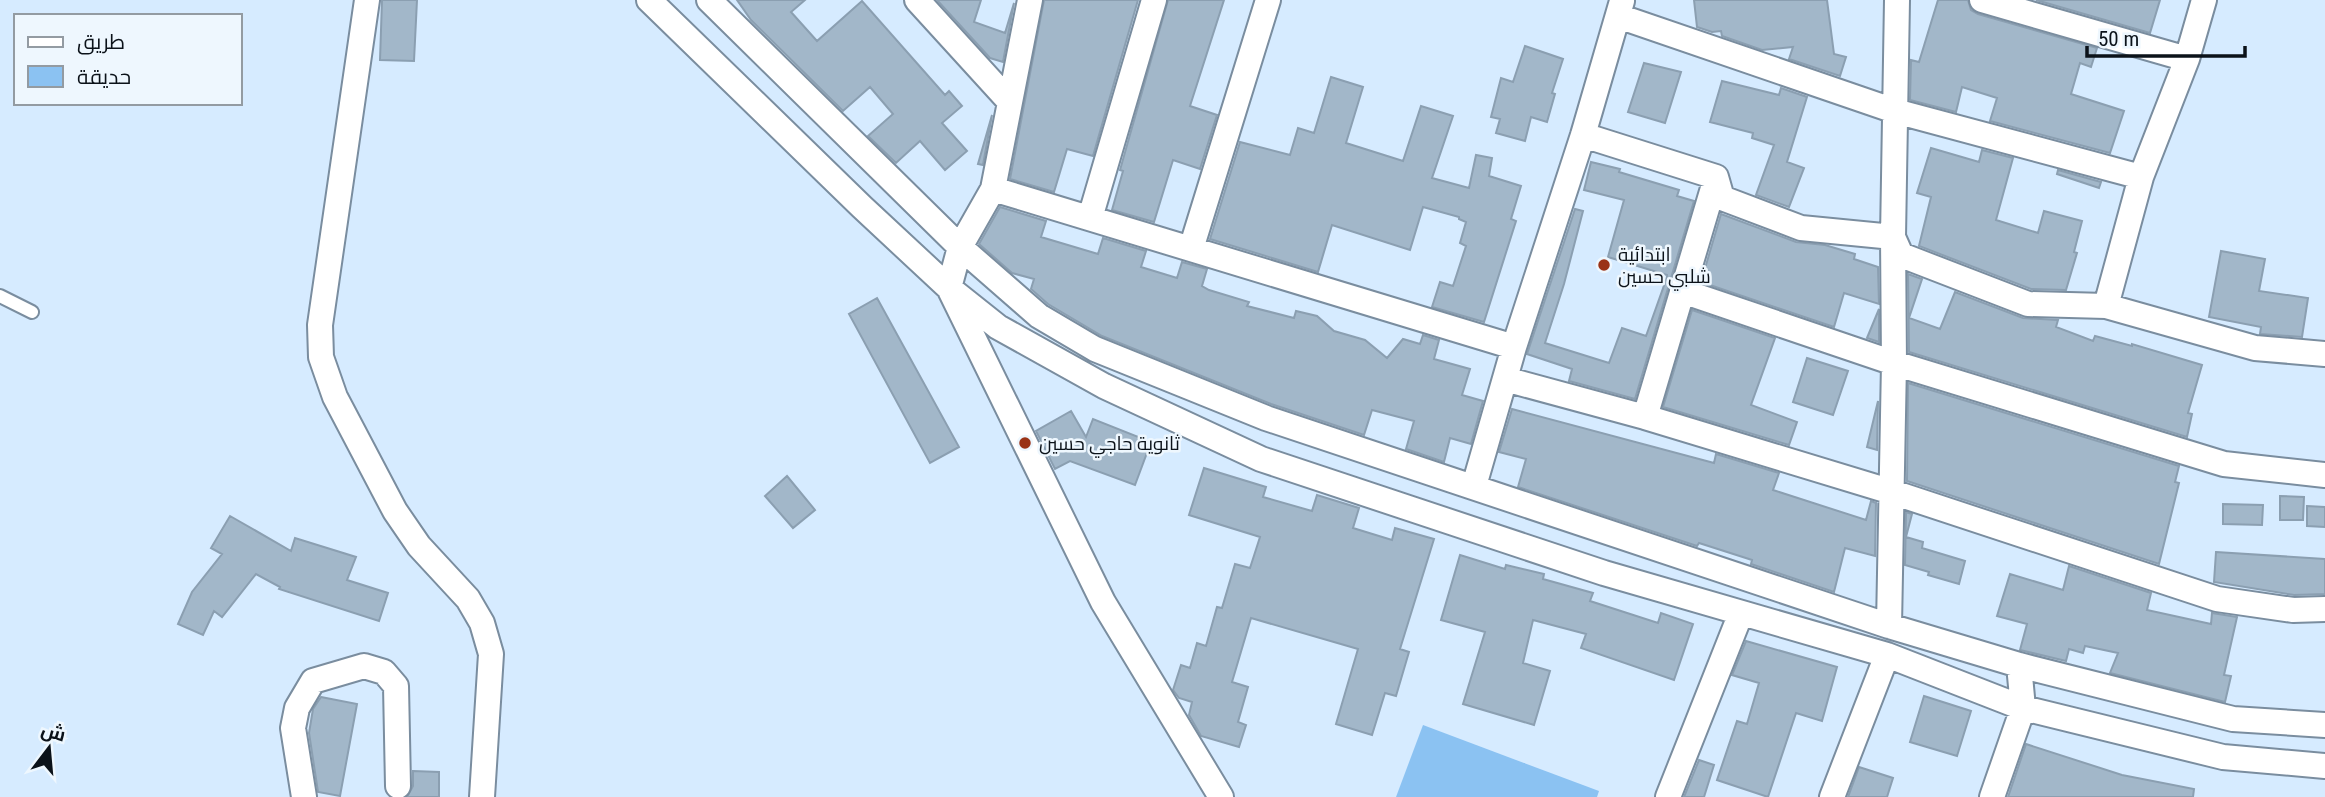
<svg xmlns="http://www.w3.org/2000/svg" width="2325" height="797" font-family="'Roboto Condensed',Cairo,sans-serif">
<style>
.green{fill:#8bc2f2}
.building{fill:#a2b7c9;stroke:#8b9fb1;stroke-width:2}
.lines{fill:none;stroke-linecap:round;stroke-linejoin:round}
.lane-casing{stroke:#7a8d9f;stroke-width:16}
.street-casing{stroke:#7a8d9f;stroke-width:28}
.lane{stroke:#fff;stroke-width:12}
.street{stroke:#fff;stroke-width:24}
.poi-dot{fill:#9a3216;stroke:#eef7fe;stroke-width:2.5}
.labels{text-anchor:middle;stroke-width:5;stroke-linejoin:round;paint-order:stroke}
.poi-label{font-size:19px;fill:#0b1219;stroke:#eef7fe;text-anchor:start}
</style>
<rect width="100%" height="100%" fill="#d6ebff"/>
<path class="green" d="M1423 725 1599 791 1597 797H1396Z"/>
<path class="building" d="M382 0H417L414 61 380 60Z
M737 0H805L791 12 817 41 862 1 945 95 949 91 962 106 942 123 967 151 945 170 920 141 896 163 868 136 893 114 870 87 843 111 751 20Z
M937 0H981L974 22 1005 33 1014 3 1003 62 990 58Z
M1044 0H1138L1093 156 1067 149 1054 192 1010 179Z
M1168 0H1224L1190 106 1217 115 1200 169 1173 160 1154 222 1112 210 1123 171 1120 170Z
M1694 0H1827L1834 54 1846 57 1840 76 1789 59 1793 47 1762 50 1722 36 1721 31 1712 32 1697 27Z
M1938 0H1968L1971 10 1978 14 2097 48 2091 67 2080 63 2071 94 2124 111 2110 153 1990 121 1997 98 1962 87 1956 112 1910 100 1911 60 1919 62Z
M2036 0H2160L2150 33Z
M1525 46 1563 59 1552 93 1555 94 1547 122 1531 117 1525 141 1496 133 1500 119 1491 117 1501 78 1513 82Z
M1644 63 1681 72 1665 123 1628 112Z
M1331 77 1363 87 1346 143 1403 161 1421 106 1453 116 1432 178 1469 188 1476 155 1492 158 1489 176 1521 186 1511 219 1516 221 1484 322 1432 307 1440 282 1453 286 1466 246 1460 243 1466 222 1459 219V217L1423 207 1410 250 1332 225 1318 272 1210 239 1240 142 1290 155 1298 128 1314 133Z
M1722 81 1779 95 1781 88 1807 97 1787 162 1804 168 1789 207 1756 195 1774 145 1752 138 1753 133 1710 122Z
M992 115 983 165 978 164Z
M1931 148 1979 162 1982 150 2013 158 1996 220 2038 233 2044 211 2082 221 2074 252 2077 253 2066 290 2031 289 1919 246 1931 197 1917 193Z
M1591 162 1620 169 1619 172 1679 190 1677 196 1694 201 1635 399 1569 381 1572 369 1527 354 1575 209 1583 211 1564 284 1545 343 1609 363 1622 328 1646 336 1667 277V275L1608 257 1624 200 1584 190Z
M2058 170 2101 182 2099 188 2057 174Z
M1000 207 1046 221 1041 237 1098 254 1103 238 1146 251 1141 267 1177 278 1182 262 1207 269 1202 286 1209 290 1249 302 1247 306 1294 318 1296 311 1317 316 1334 331 1365 340 1387 358 1403 339 1420 344 1423 335 1439 340 1434 359 1470 369 1462 395 1483 401 1471 444 1450 438 1444 462 1406 449 1414 421 1372 410 1364 435 1271 404 1102 336 1048 304 1031 289 1034 279 1012 273 979 244Z
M1721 214 1796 242 1825 245 1855 254 1854 259 1878 267 1879 304 1844 293 1834 327 1701 282Z
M2221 251 2265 259 2259 291 2308 298 2302 337 2260 334 2261 327 2209 317Z
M1908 274 1922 279 1909 318 1940 329 1955 292 2023 318 2058 320 2056 327 2093 341 2095 336 2132 346V344L2202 365 2188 413 2192 414 2187 437 1909 352Z
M877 298 959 447 930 463 849 314Z
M1879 309V342L1867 338Z
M1692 310 1775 338 1751 405 1797 422 1789 445 1663 407Z
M1807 358 1848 371 1833 415 1793 402Z
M1908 383 2179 466 2175 482 2179 483 2159 564 1907 481Z
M1878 401 1877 450 1867 447Z
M1512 409 1714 463 1716 454 1779 473 1773 490 1866 520 1871 501 1876 503 1875 556 1845 548 1834 592 1751 564 1752 560 1699 543 1697 546 1518 487 1526 459 1499 452Z
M1071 411 1086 437 1093 419 1151 442 1135 485 1070 461 1055 469 1036 431Z
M1204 468 1266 487 1263 497 1312 511 1317 495 1359 508 1353 528 1392 540 1395 528 1434 539 1400 649 1409 652 1396 696 1385 693 1372 735 1336 724 1358 649 1251 618 1232 682 1248 687 1238 722 1246 725 1239 747 1201 736 1189 715 1192 702 1179 698 1173 690 1181 665 1190 668 1197 643 1206 646 1217 607 1222 608 1235 564 1250 568 1260 537 1189 515Z
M787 476 815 510 793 528 765 496Z
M2280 496 2304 497 2303 520H2280Z
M2223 504 2263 505 2262 525 2223 524Z
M2307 506 2325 507V527L2307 526Z
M1906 512 1912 514 1906 537 1923 542 1922 548 1965 561 1959 584 1928 575 1929 572 1905 565Z
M230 516 291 551 295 538 356 557 347 580 388 593 379 621 279 589 280 587 256 574 222 617 214 611 203 635 178 624 192 592 222 554 211 548Z
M2216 552 2325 559V594L2294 595 2214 582Z
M1460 555 1505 569 1506 565 1544 574 1543 579 1593 593 1590 601 1658 623 1661 613 1693 624 1674 680 1581 648 1586 634 1533 620 1523 663 1550 671 1534 725 1463 704 1485 632 1441 620Z
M2069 566 2151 593 2147 610 2211 624 2212 613 2237 617 2224 675 2231 676 2225 702 2110 673 2118 653 2085 646 2083 653 2069 649 2066 661 2020 650 2027 624 1997 616 2010 574 2063 590Z
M1746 641 1837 667 1822 721 1796 713 1768 797 1717 780 1737 721 1747 724 1759 683 1732 675Z
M1924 696 1971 711 1957 756 1910 742Z
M321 697 357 704 340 796 318 792 309 733 313 709Z
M2026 744 2122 775 2194 789 2193 797H2008Z
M1699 760 1714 765 1704 797H1684Z
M1859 767 1893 778 1887 797H1848Z
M413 771 439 772V797H407L413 786Z"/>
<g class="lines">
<defs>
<path id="lane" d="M0 296 32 312"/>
<path id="street" d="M367 0 320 325 321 357 335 397 395 511 419 546 468 599 482 623 491 654 482 797
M649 0 862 207 949 288 998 327 1104 386 1261 459 1604 573 1887 655 2023 708 2223 757 2325 766
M709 0 960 247 1039 316 1095 349 1266 418 1889 626 2019 665 2233 719 2325 725
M917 0 1010 102
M1030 0 993 189 960 247 949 288 1103 602 1221 797
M1982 0 2187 59
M1618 16 1895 111 2141 177
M1583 135 1716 177 1722 198 1801 228 1893 237 1901 255 2028 304 2106 306 2255 348 2325 354
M993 189 1514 347
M1090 218 1154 0
M1191 249 1268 0
M1682 291 1894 363 2224 464 2325 475
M2106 306 2141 177 2187 59 2204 0
M1505 379 1645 417 1892 492 2217 599 2293 610 2325 609
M1645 417 1716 178
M1474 486 1514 347 1583 135 1622 1
M1889 626 1894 363 1893 237 1897 0
M304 797 293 728 297 708 313 681 364 666 384 672 396 686 398 786
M1668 797 1741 613
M1832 797 1887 655
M1992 797 2023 708 2019 665"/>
</defs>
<use href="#lane" class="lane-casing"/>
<use href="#street" class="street-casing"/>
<use href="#lane" class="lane"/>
<use href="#street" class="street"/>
</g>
<g class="poi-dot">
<circle cx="1604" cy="265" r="7"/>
<circle cx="1025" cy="443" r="7"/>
</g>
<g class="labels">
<g class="poi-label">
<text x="1618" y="261">ابتدائية<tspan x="1618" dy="22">شلبي حسين</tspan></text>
<text x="1039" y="450">ثانوية حاجي حسين</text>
</g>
</g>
<rect x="14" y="14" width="228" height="91" fill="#eef7fe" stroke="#939ba2" stroke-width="2"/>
<rect x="28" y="37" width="35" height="10" fill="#ffffff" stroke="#939ba2" stroke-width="2"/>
<text x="77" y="49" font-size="21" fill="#0b1219">طريق</text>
<rect x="28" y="66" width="35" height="21" fill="#8bc2f2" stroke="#939ba2" stroke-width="2"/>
<text x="77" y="84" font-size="21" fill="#0b1219">حديقة</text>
<g transform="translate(49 748) rotate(16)" stroke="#eef7fe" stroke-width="5" paint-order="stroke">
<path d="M0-5L12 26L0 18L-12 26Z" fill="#0b1219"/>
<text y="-10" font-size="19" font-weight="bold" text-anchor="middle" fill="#0b1219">ش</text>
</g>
<path d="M2087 46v10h158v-10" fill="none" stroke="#0b1219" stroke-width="3.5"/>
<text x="2098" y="46" font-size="21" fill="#0b1219" stroke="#eef7fe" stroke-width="5" paint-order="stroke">50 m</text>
</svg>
